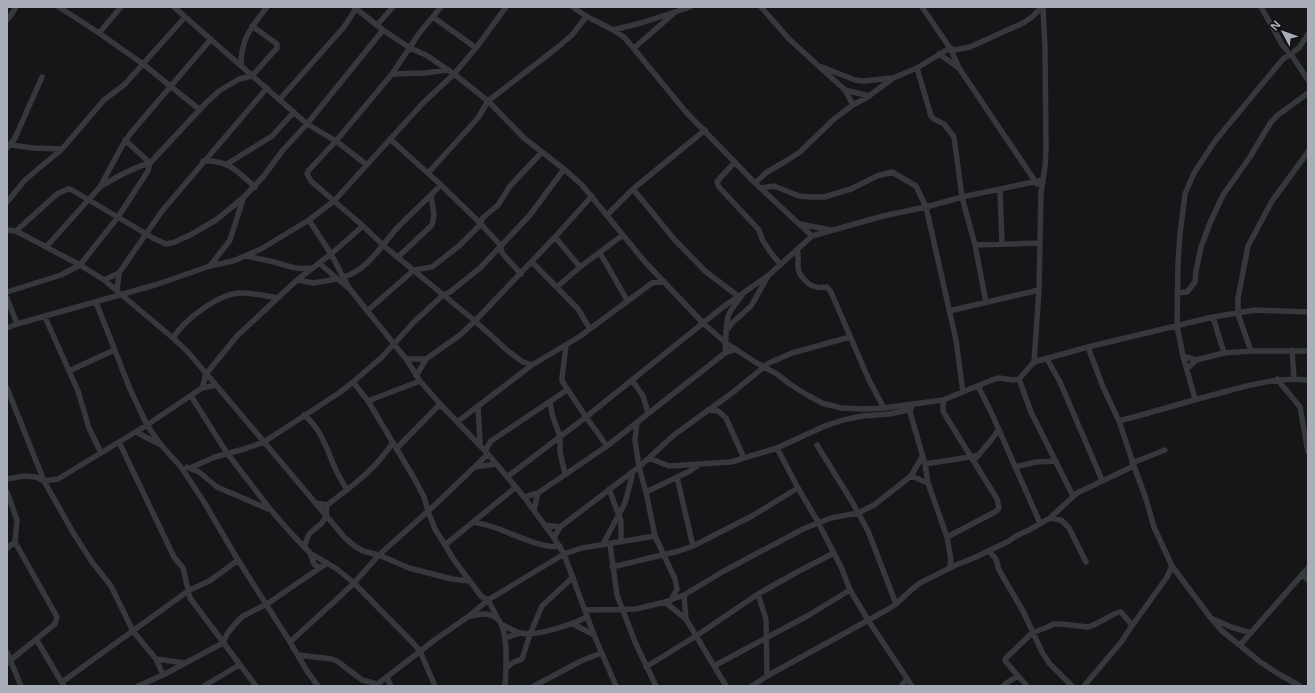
<svg xmlns="http://www.w3.org/2000/svg" width="1315" height="693" font-family="'Open Sans',sans-serif">
<style>
.lines{fill:none;stroke-linecap:round;stroke-linejoin:round}
.minor{stroke:#37383d;stroke-width:5.5}
</style>
<rect width="100%" height="100%" fill="#161618"/>
<g class="lines">
<path class="minor" d="M59 7 99 33 143 64 200 110
M174 7 307 124 336 141 367 165
M354 7 383 30 410 48 426 55 454 74 488 101 524 138 564 169 582 185 645 262 704 324 726 343 755 362 777 374 791 385 809 396 822 403 841 408 864 409 884 408 943 400 992 380 999 378 1013 380 1019 379 1034 362 1039 290 1041 192 1045 167 1046 149 1045 48 1043 7
M441 7 420 32 392 74 336 141 309 170 307 174 311 181 363 226 384 246 475 321 508 351 523 362 532 365
M573 7C588 20 609 25 625 38L686 112 755 183 812 236
M761 7 789 39 845 90 853 105
M922 7 950 48 959 68 1037 184
M1261 7 1283 46 1291 54 1308 80
M433 17 476 48
M7 20 11 15 16 7
M377 25 393 7
M613 30 641 23 690 7
M99 33 121 7
M634 48 673 14
M939 54 959 68
M241 66C241 38 251 28 267 7
M822 67 855 80 863 81 893 78
M917 68 931 116 934 119 944 124 954 137 962 197 975 245 986 302
M392 74 425 73 447 70
M845 90 869 96
M280 99 344 27 357 7
M390 139 441 185 481 224 501 246 502 253 521 274
M125 140 150 163
M11 145 33 148 62 149
M7 148 15 138 42 77
M203 161C229 160 237 171 255 187
M735 162 720 178 717 182 719 187 759 230 763 241 771 253 780 264
M227 164 272 136 294 112
M428 173 478 118 488 101 558 47 572 35 586 17
M755 183 767 172 786 161 800 152 834 119 853 105 869 96 893 78 917 68 950 48 955 50 970 47 1023 23 1032 17 1042 7
M100 187C116 177 132 168 150 163
M760 188 774 186 799 196 812 197H824L851 189 877 176 892 172 916 186 926 207 956 340 963 392
M633 189 674 239 705 271 738 296
M1000 189 1002 244
M7 202 25 180 62 149 104 100 125 84 185 17
M607 215 633 189 705 130
M309 220 331 254 349 288 406 359 420 381 440 404 488 454 524 497 554 538 564 554 594 635 616 686
M800 224 830 230
M7 230 16 231 80 265 104 280 173 338 187 351 216 385 345 538 356 547 363 551 379 555 409 568 452 579 470 581
M16 231 57 194 68 189 72 190 153 238 166 244 175 242 192 234 216 220 243 198 263 177 283 150 307 124 383 30
M555 237 580 267
M975 245 1040 243
M46 247 100 187 122 146 130 134 211 39
M797 250C799 256 798 260 798 266 798 275 808 286 817 287 820 288 823 287 827 287L831 292 869 380 884 408
M600 253 627 300
M246 256C255 258 265 260 274 262 288 266 296 270 311 268
M398 257 432 225 434 215 431 195
M532 262 578 309 590 329
M319 263 347 287
M210 266 230 240 243 199
M344 277C369 269 382 244 399 226 413 212 427 199 441 185
M104 280 119 273
M297 280 314 283 336 279
M557 287 580 267 623 235
M117 291 119 273 162 211 267 88
M7 292 61 275 80 265 118 217 148 171 150 163 205 104 219 91 239 79 252 76 277 48V44L252 26
M1177 293 1187 292 1195 282 1196 271 1201 247 1210 223 1223 195 1250 157 1271 122 1278 115 1308 93
M7 298 17 324
M367 311 414 270 432 267 459 246 481 224 482 219 485 216 498 205 510 186 542 152
M949 311 1039 290
M45 317 78 391 89 428 101 453
M1213 317 1224 353
M7 328 17 324 155 285 210 266 233 261 261 249 309 220 334 201 423 103 454 74 476 48 506 7
M726 331 732 323 751 306 768 276
M173 338C184 320 219 293 241 293 253 293 266 296 278 298
M566 345 562 378V381L586 417 607 446
M1088 347 1213 317 1255 310 1308 312
M1292 350 1294 379
M1251 351 1238 314V298L1248 246 1272 201 1308 152
M725 353C727 340 724 326 729 314 732 308 738 301 742 295
M1183 356 1196 360 1187 369
M406 359H426
M1047 359 1060 382 1102 480
M1196 360 1224 353 1251 351H1308
M1034 362 1088 347 1103 387 1119 421 1134 466 1146 499 1154 527 1172 566 1210 617 1221 630 1259 661 1277 673 1300 686
M69 371 114 350
M416 376 426 359 460 335 475 321 555 237 592 196
M1019 379 1031 412 1073 496
M1277 379 1300 407 1308 452
M632 380 643 396 648 413
M353 382 368 401 414 478 424 497 428 511 435 529 445 545 454 560 481 596 488 600 497 617
M978 386 991 412 1040 523
M7 388 44 481 74 534 92 562 111 586 133 631 156 659 163 675
M202 388 206 374 237 336 297 280 331 254 363 226
M191 396 227 453 270 509 290 532 310 553 337 569 354 583 414 644 420 651 435 686
M1195 399 1183 356 1177 326 1178 262 1180 234 1185 194 1194 173 1215 141 1283 59 1299 48 1308 34
M943 400V411L947 418 997 499 999 508 995 512 947 537
M368 401 420 381
M550 402 552 414 560 437V452L565 474
M478 406 480 442
M912 406 910 412 925 464 928 483 947 537 951 560 949 569
M708 410 718 411 726 418 744 458
M304 415C322 429 327 451 336 470 339 477 343 483 347 490
M1119 421C1153 412 1186 402 1220 393 1250 385 1277 377 1308 380
M457 422 532 365 579 337 652 283 664 281
M637 423 635 440 639 467 646 492 655 536 675 579 677 589 671 600
M136 432 159 444
M119 442 174 557 183 568 190 598 256 686
M817 445 854 505 868 531 896 604
M397 448 440 404
M777 448 798 488
M485 451 491 441 567 390
M649 458 669 466 731 462 777 448 825 426 843 420 862 416 889 414 908 410
M976 458 992 439 999 429
M1132 463 1165 450
M925 464 976 456
M187 467 199 472 217 487 268 509
M475 467 496 464
M1015 467 1036 462 1056 461
M190 468 215 457 244 449 264 442 339 393 353 382 382 357 414 322 443 295 450 292 480 268 530 215 564 169
M911 476 928 483
M507 477 586 417 723 307 769 275 812 236 883 216 926 207 962 197 1043 180
M677 477 693 546
M7 479 24 476 36 477 44 481 58 479 147 425 202 388 216 385
M609 489 621 521V542
M7 492 17 520 15 542 7 548
M646 492 690 471 698 465
M524 497 538 493 607 446 725 353 736 349
M316 503 327 505C351 487 377 468 393 442
M534 510 538 493
M1050 518 1061 520 1069 528 1086 562
M474 522C481 524 489 525 496 528 511 533 545 550 560 546
M545 525 560 527
M554 538 560 527 639 467 674 435 732 393 769 363 792 353 850 337
M603 544 625 503 632 476
M610 544 617 595 635 642 656 686
M445 545 516 487
M304 547 309 534 322 523 326 516 327 505
M989 551 996 559 999 570 1023 611 1042 652 1049 663 1072 686
M310 553 314 564 319 568
M238 560 290 642 307 671 318 686
M612 567 679 551 693 546 752 516 798 488 818 522 842 569 850 590 868 620 912 686
M1302 574 1308 580
M758 594 766 619 767 676
M684 595 686 619
M665 602 686 619 726 686
M585 610 636 609 665 602 684 595 724 571 803 529 831 518 858 513 874 505 911 476 922 457
M471 616C478 614 488 612 495 617 510 625 506 671 505 686
M1213 619 1231 627 1251 633
M501 624C508 627 514 632 521 633 536 637 573 624 587 617
M573 624 594 635
M505 638 520 633
M36 639 64 686
M290 642 336 600 354 583 379 555 436 504 488 454
M1240 645 1308 568
M7 652 21 686
M298 655 332 659 337 661 362 680 377 684
M156 659 185 663
M7 663 55 624 57 617 15 542
M714 666 809 615 850 590
M646 667 696 636 758 594 799 571 834 553
M506 668 512 663 522 659 530 634 542 606 573 577
M387 678 391 686
M62 682 188 591 211 580 238 560 204 502 181 467 161 445 147 425 130 389 96 302
M138 686 163 675 223 643 227 634 235 624 243 616 267 604 327 563
M204 686 239 665
M375 686 436 639 469 616 488 600 564 554 582 548 655 536
M534 686 581 661 601 653
M752 686 767 676 885 611 896 604 910 591 920 583 956 565 976 557 1009 541 1016 536 1029 530 1050 518 1077 493 1134 466
M901 686 907 679
M1003 686 1008 682 1018 676
M1027 686 1006 662 1005 659 1032 633 1045 628 1054 624H1061L1088 627C1099 624 1108 616 1119 612H1121L1132 625
M1084 686 1122 641 1129 630 1167 577 1172 566"/>
</g>
<rect width="1315" height="693" fill="none" stroke="#a8adb8" stroke-width="16"/>
<g transform="translate(1283 32) rotate(311)" stroke="#111113" stroke-width="3" paint-order="stroke">
<path d="M0-3L7 15L0 10L-7 15Z" fill="#a8adb8"/>
<text y="-6" font-size="11" font-weight="bold" text-anchor="middle" fill="#a8adb8">N</text>
</g>
</svg>
